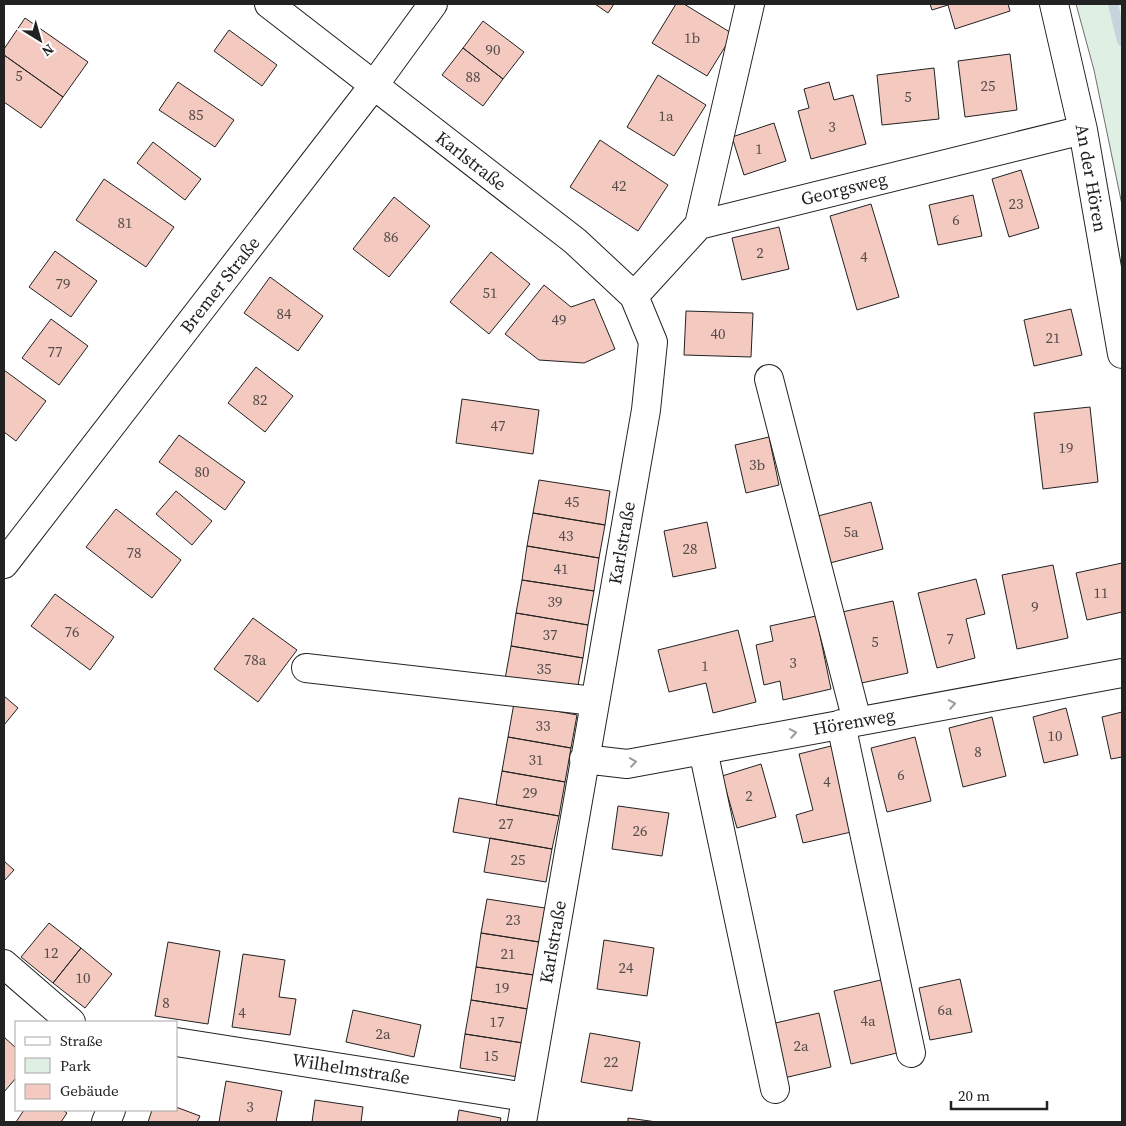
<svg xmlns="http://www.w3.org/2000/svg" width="1126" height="1126" font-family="'Source Serif 4',serif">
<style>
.green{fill:#e0efe3;stroke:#6f6f6f}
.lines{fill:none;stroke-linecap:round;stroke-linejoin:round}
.stream{stroke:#c7d3dd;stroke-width:10}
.building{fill:#f3c9c0;stroke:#222}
.minor-casing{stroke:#222;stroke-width:30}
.minor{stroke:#fff;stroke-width:28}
.oneway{stroke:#9c9c9c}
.labels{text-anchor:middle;stroke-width:4;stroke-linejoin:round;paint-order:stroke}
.number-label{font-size:15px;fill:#564c4a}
.street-label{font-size:18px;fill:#222;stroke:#fff}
</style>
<rect width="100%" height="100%" fill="#fff"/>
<path class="green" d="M1076 4H1122V205L1094 70Z"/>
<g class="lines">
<path class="stream" d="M1113 4 1122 41"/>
</g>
<path class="building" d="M595 4H614L608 13Z
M676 4H684L733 34 707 76 652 43Z
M930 4H1008L1010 11 955 29 948 5 932 10Z
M25 18 88 62 63 97 4 55V49Z
M483 21 524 52 503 79 463 48Z
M229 30 277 65 262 86 214 51Z
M463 48 503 79 483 106 442 75Z
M1010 54 1017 110 965 117 958 61Z
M4 55 63 97 41 128 4 102Z
M934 68 939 119 882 125 877 75Z
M658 75 706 105 674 156 627 127Z
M178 82 234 120 215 147 159 110Z
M829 82 834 100 853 95 866 144 811 159 798 111 809 108 804 89Z
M774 123 786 161 744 175 732 137Z
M600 140 668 185 638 231 570 187Z
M153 142 201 179 185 200 137 163Z
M1021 170 1039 228 1009 237 992 179Z
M104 179 174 227 146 267 76 220Z
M973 195 982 236 938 245 929 205Z
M394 197 430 226 389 277 353 249Z
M871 204 899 297 857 310 830 216Z
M779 227 789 269 742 280 732 238Z
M55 251 97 281 71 317 29 287Z
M491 252 530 284 489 334 450 302Z
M270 277 323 316 298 351 244 313Z
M544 285 571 307 594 299 615 349 584 363 539 360 505 334Z
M1071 309 1082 355 1034 366 1024 320Z
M686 311 753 313 751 357 684 355Z
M51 319 88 346 59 385 22 358Z
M256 367 293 396 265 432 228 403Z
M4 370 46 401 16 441 4 432Z
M462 399 539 410 533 454 456 443Z
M1090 407 1098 482 1043 489 1034 413Z
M179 435 245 482 225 510 159 462Z
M769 437 779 485 746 493 735 445Z
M539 480 610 491 605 525 533 513Z
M176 491 212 521 192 545 156 514Z
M871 502 883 549 830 563 818 516Z
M116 509 181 560 152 598 86 547Z
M533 513 605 525 599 558 527 546Z
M707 522 716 568 673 577 664 531Z
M527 546 599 558 594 591 522 580Z
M1122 563V612L1087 620 1076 573Z
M1053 565 1068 638 1017 649 1002 575Z
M976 579 985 614 966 619 975 658 937 668 918 593Z
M522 580 594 591 588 625 516 613Z
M55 594 114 637 90 670 31 626Z
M893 601 908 673 857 684 842 612Z
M516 613 588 625 583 658 511 646Z
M816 616 831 689 783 700 780 681 764 685 756 645 773 641 770 626Z
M253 618 297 650 258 702 214 669Z
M738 630 756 702 713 713 706 683 669 692 658 650Z
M511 646 583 658 577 691 505 679Z
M4 696 18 708 4 725Z
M514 703 577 715 571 748 508 737Z
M1066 708 1078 755 1044 763 1033 717Z
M1122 712V757L1111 759 1102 717Z
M992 717 1006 776 963 787 949 728Z
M508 737 571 748 565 782 502 771Z
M915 737 931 801 887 812 871 748Z
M839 744 860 830 803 843 796 815 813 810 799 754Z
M761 764 776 817 737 828 722 776Z
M502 771 565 782 559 816 496 805Z
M459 798 559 816 552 849 453 832Z
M618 806 669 813 662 856 612 849Z
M490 838 552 849 546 882 484 872Z
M4 861 14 870 4 881Z
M487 899 545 908 539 942 481 933Z
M49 923 81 948 53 983 21 957Z
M481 933 539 942 534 975 476 967Z
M604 940 654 948 647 996 597 989Z
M168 942 220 951 208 1024 155 1016Z
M81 948 112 974 85 1008 53 983Z
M243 954 285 960 279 997 296 999 290 1035 232 1027Z
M476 967 534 975 528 1009 471 1000Z
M885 979 901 1052 851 1064 834 991Z
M960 979 972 1032 930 1040 919 988Z
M471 1000 528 1009 523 1043 465 1034Z
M353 1010 421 1025 414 1057 346 1042Z
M819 1013 831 1067 784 1078 771 1024Z
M590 1033 640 1042 632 1091 581 1082Z
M465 1034 523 1043 518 1077 460 1068Z
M4 1037 16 1048V1078L4 1092Z
M226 1081 282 1091 276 1122H219Z
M315 1100 363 1107 361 1122H312Z
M176 1107 200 1116 197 1122H148L152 1110H176Z
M24 1110H63L67 1113 61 1122H16Z
M459 1110 501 1118 500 1122H457Z
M628 1118 657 1122H628Z"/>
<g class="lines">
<defs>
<path id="minor" d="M269 4 575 241 634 296 653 342 646 410 522 1122
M1054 4 1083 130 1122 354
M699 225 750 4
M634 296 699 225 1083 130
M769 379 857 721
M4 564 374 85 433 4
M306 668 594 701
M841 724 911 1053
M703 750 775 1089
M584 759 627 764 1122 673
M4 964 71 1022
M176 1042 526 1097
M106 1122 111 1110"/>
</defs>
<use href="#minor" class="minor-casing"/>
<use href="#minor" class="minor"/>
</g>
<defs><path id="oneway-chevron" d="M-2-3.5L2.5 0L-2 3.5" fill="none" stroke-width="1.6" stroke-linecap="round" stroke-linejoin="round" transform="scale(1.25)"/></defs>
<g class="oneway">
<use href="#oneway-chevron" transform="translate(952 704) rotate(-10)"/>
<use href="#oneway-chevron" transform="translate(793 733) rotate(-10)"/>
<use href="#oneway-chevron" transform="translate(633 762) rotate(-8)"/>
</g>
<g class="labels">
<g class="number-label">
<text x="692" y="43">1b</text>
<text x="493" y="55">90</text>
<text x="19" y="81">5</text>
<text x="473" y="82">88</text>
<text x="988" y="91">25</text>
<text x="908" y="102">5</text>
<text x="196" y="120">85</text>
<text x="666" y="121">1a</text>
<text x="832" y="132">3</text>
<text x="759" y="154">1</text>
<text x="619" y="191">42</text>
<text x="1016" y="209">23</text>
<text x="956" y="225">6</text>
<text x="125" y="228">81</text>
<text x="391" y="242">86</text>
<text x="760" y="258">2</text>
<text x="864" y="262">4</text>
<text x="63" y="289">79</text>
<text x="490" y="298">51</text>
<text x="284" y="319">84</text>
<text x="559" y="325">49</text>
<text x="718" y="339">40</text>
<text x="1053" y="343">21</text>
<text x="55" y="357">77</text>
<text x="260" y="405">82</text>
<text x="498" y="431">47</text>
<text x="1066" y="453">19</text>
<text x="757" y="470">3b</text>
<text x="202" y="477">80</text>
<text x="572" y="507">45</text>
<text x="851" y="537">5a</text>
<text x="566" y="541">43</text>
<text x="690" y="554">28</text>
<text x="134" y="558">78</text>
<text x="561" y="574">41</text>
<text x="1101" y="598">11</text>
<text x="555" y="607">39</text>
<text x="1035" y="612">9</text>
<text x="72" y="637">76</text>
<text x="550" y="640">37</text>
<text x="950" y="644">7</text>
<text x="875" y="647">5</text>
<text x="255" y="665">78a</text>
<text x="793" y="668">3</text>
<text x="705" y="671">1</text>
<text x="544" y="674">35</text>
<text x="543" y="731">33</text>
<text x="1055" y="741">10</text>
<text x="978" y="757">8</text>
<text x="536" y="765">31</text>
<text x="901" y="780">6</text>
<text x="827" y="787">4</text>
<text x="530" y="798">29</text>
<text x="749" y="801">2</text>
<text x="506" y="829">27</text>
<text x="640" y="836">26</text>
<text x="518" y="865">25</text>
<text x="513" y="925">23</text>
<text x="51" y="958">12</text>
<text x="508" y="959">21</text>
<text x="626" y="973">24</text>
<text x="83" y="983">10</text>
<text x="502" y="993">19</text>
<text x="166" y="1008">8</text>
<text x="945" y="1015">6a</text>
<text x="242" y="1018">4</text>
<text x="868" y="1026">4a</text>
<text x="497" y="1027">17</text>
<text x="383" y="1039">2a</text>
<text x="801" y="1051">2a</text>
<text x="491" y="1061">15</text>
<text x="611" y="1067">22</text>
<text x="250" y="1112">3</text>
</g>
<g class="street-label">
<text transform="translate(471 161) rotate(38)" y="6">Karlstraße</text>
<text transform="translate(1091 178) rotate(80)" y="6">An der Hören</text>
<text transform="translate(844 189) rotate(-14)" y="6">Georgsweg</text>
<text transform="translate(220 285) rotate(-52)" y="6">Bremer Straße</text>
<text transform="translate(622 543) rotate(-80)" y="6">Karlstraße</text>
<text transform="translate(854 722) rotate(-10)" y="6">Hörenweg</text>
<text transform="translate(553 942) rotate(-80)" y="6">Karlstraße</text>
<text transform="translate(351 1069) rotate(9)" y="6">Wilhelmstraße</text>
</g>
</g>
<rect width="1126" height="1126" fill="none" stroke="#222222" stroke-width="10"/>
<rect x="15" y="1021" width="162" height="90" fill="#ffffff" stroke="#a7a7a7"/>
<rect x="25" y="1037" width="25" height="8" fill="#ffffff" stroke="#a7a7a7"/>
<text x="60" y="1046" font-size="15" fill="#222222">Straße</text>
<rect x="25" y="1058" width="25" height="15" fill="#e0efe3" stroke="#a7a7a7"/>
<text x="60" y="1071" font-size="15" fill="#222222">Park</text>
<rect x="25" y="1084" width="25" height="15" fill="#f3c9c0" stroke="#a7a7a7"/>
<text x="60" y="1096" font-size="15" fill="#222222">Gebäude</text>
<g transform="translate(40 40) rotate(143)" stroke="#ffffff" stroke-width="4" paint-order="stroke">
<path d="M0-4L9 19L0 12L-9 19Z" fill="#222222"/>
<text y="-8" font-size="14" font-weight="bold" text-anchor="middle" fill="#222222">N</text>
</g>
<path d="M951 1101v8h96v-8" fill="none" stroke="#222222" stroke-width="2.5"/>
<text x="958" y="1101" font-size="15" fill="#222222" stroke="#ffffff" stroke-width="4" paint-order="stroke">20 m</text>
</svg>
